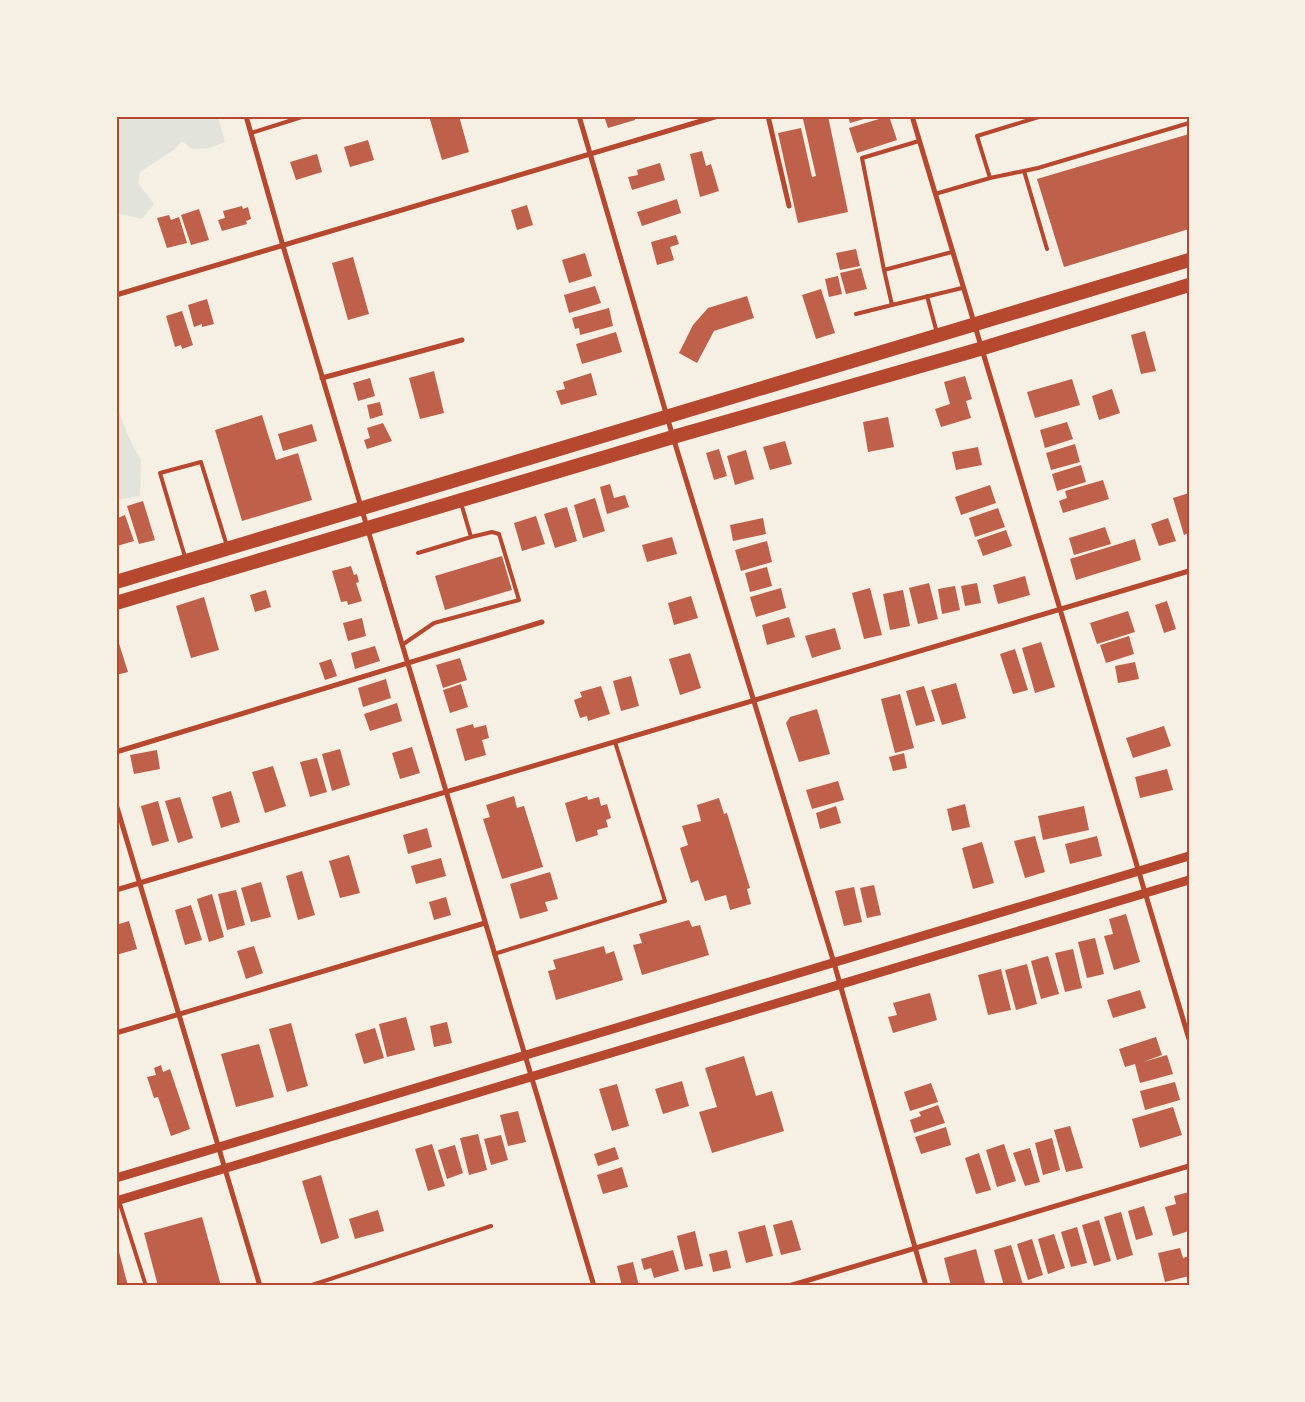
<svg xmlns="http://www.w3.org/2000/svg" width="1305" height="1402" font-family="Ubuntu,sans-serif">
<style>
.green{fill:#e2e4dc}
.building{fill:#bf614a}
.lines{fill:none;stroke-linecap:round;stroke-linejoin:round}
.service{stroke:#b5482f;stroke-width:4}
.minor{stroke:#b5482f;stroke-width:5}
.tertiary{stroke:#b5482f;stroke-width:9}
.trunk{stroke:#b5482f;stroke-width:14}
.neatline{fill:none;stroke:#b5482f;stroke-width:2}
</style>
<rect width="100%" height="100%" fill="#f6efe4"/>
<path class="green" d="M116 116H218L225 142 209 148 192 149 182 141 175 149 140 172 138 183 154 204 142 219 116 213Z
M116 404 129 438 141 460 140 496 116 500Z"/>
<path class="building" d="M429 116H459L469 152 442 160Z
M604 116H634L635 120 608 128Z
M815 116H828L848 212 798 223 778 133 801 128 812 177 816 176 803 119Z
M848 116H871V117L850 123Z
M889 116 897 140 857 153 849 128Z
M1189 134V229L1064 267 1037 179Z
M368 140 374 160 350 167 344 147Z
M702 151 706 166 711 164 719 191 700 197 690 154Z
M317 154 322 172 296 180 290 162Z
M660 163 665 180 632 190 628 177 638 175 637 170Z
M677 199 681 213 642 226 637 212Z
M527 205 533 225 517 230 511 210Z
M242 206 243 209 248 207 251 219 246 221 247 224 222 231 218 220 225 218 223 211Z
M199 209 209 240 191 245 181 215Z
M169 215 171 220 179 217 187 243 167 248 157 218Z
M676 235 679 244 670 247 674 260 657 265 651 242Z
M856 249 860 266 840 270 836 253Z
M585 253 592 276 569 283 562 260Z
M353 257 369 314 348 320 332 263Z
M861 268 867 289 846 294 840 273Z
M838 276 842 294 829 297 825 279Z
M595 286 601 303 569 313 564 295Z
M821 289 835 333 816 339 802 295Z
M747 296 754 318 714 331 697 363 679 353 693 325 708 308Z
M207 299 214 324 202 327V324L194 327 188 305Z
M609 308 613 326 580 335 579 328 575 329 572 318Z
M182 311 193 345 182 349 181 345 175 347 166 316Z
M1145 331 1156 371 1141 374 1131 335Z
M616 332 622 352 582 364 576 344Z
M434 371 444 413 420 419 409 378Z
M591 373 597 395 561 405 556 391 565 389 563 382Z
M965 376 972 399 966 401 971 418 941 427 935 409 950 404 944 382Z
M370 378 375 396 358 401 353 383Z
M1072 379 1080 405 1035 418 1027 392Z
M1112 389 1120 413 1099 420 1092 396Z
M380 402 383 415 370 419 367 405Z
M262 415 276 460 298 453 312 500 242 521 215 430Z
M888 417 894 447 868 452 863 422Z
M1067 422 1073 439 1045 448 1040 430Z
M383 423 392 441 367 449 364 440 370 438 367 428Z
M312 424 317 441 283 451 278 434Z
M785 441 792 464 770 470 763 447Z
M1075 444 1080 462 1051 470 1046 453Z
M978 447 982 465 956 470 952 452Z
M719 449 727 476 714 480 706 453Z
M746 450 754 479 735 485 727 456Z
M1081 465 1086 482 1057 491 1052 474Z
M1103 480 1109 499 1063 513 1059 501 1067 498 1065 491Z
M610 484 614 498 625 495 629 507 607 514 600 487Z
M990 485 996 503 961 515 955 497Z
M1189 493V533L1184 535 1173 498Z
M595 498 605 531 583 538 574 505Z
M143 501 155 540 139 544 127 506Z
M567 507 577 541 555 548 544 514Z
M998 508 1005 527 975 537 969 518Z
M125 515 134 541 117 546 116 522H119L118 518Z
M536 516 545 544 522 551 514 523Z
M763 518 766 534 733 541 730 525Z
M1168 518 1176 541 1159 546 1151 524Z
M1105 527 1111 544 1074 555 1069 538Z
M1006 530 1012 546 983 556 977 540Z
M672 537 677 554 647 562 642 545Z
M1135 539 1141 560 1076 580 1070 559Z
M767 541 772 562 741 571 735 550Z
M502 556 512 590 445 610 435 576Z
M351 566 354 575 357 574 359 582 356 583 362 601 348 605 347 601 341 602 332 571Z
M767 567 772 586 750 592 745 573Z
M1025 576 1030 595 998 604 993 585Z
M929 583 938 619 918 624 909 588Z
M977 583 981 603 965 606 961 586Z
M955 586 960 610 942 614 938 589Z
M781 588 786 608 756 617 750 597Z
M870 588 882 635 864 639 852 593Z
M266 590 271 607 255 612 250 595Z
M903 590 910 626 890 630 883 594Z
M691 596 698 618 674 625 668 603Z
M204 597 219 650 191 658 176 606Z
M1167 601 1176 629 1164 633 1155 605Z
M1128 611 1135 632 1097 644 1090 623Z
M789 617 795 637 767 645 762 625Z
M362 618 366 636 348 641 343 623Z
M835 628 841 649 812 658 805 636Z
M116 634 128 672 116 675Z
M1129 636 1134 654 1106 663 1100 645Z
M1041 642 1055 687 1035 693 1022 648Z
M375 646 380 661 355 669 351 653Z
M1015 649 1028 690 1013 694 1000 654Z
M690 653 701 688 680 695 669 659Z
M460 658 467 680 443 688 436 665Z
M331 659 337 676 325 680 319 663Z
M1135 662 1139 679 1118 683 1115 666Z
M631 676 639 706 621 711 613 681Z
M386 679 391 698 363 707 358 688Z
M956 683 966 718 942 725 931 690Z
M461 684 468 707 450 713 443 690Z
M601 686 610 714 588 721 587 716 580 718 574 700 582 697 580 692Z
M924 686 935 721 916 726 906 691Z
M900 694 914 748 895 753 881 699Z
M397 703 402 721 370 731 364 714Z
M817 709 830 754 799 762 786 723 790 717Z
M473 724 474 728 486 725 489 738 482 740 486 755 465 761 456 729Z
M1164 726 1171 746 1133 758 1126 738Z
M412 747 420 773 400 779 392 753Z
M340 749 350 785 332 791 322 754Z
M157 750 160 769 134 774 130 755Z
M904 753 907 768 893 771 889 757Z
M317 758 327 792 310 797 300 762Z
M273 766 286 806 265 813 252 772Z
M1167 769 1173 790 1140 798 1135 777Z
M838 781 844 800 812 809 806 790Z
M231 791 240 822 221 828 212 797Z
M514 796 517 808 524 806 543 867 502 879 483 819 490 817 486 805Z
M587 796 588 800 599 797 601 806 607 804 611 818 606 820 608 827 597 830 598 835 576 842 565 803Z
M180 797 193 838 178 843 165 801Z
M719 798 724 814 727 813 750 888 747 889 751 904 730 910 726 895 705 901 698 880 691 883 680 848 688 845 682 826 701 821 697 805Z
M158 801 169 841 152 846 141 806Z
M965 804 970 827 952 831 947 809Z
M836 806 841 823 820 829 816 813Z
M1084 806 1089 830 1043 840 1038 816Z
M427 828 432 847 408 854 403 835Z
M1035 836 1045 872 1025 878 1014 841Z
M1097 836 1102 856 1070 864 1065 844Z
M982 842 994 883 973 889 962 848Z
M349 855 360 893 340 898 329 861Z
M441 858 446 876 416 884 411 866Z
M302 871 315 915 298 920 286 876Z
M550 872 558 899 545 902 548 911 520 919 510 884Z
M261 882 271 917 251 922 241 888Z
M874 885 881 915 867 918 860 888Z
M854 887 862 922 844 926 835 891Z
M236 890 245 925 227 930 218 894Z
M212 894 224 937 209 942 197 899Z
M446 897 451 915 434 920 429 902Z
M191 905 202 940 185 945 175 910Z
M1126 914 1140 962 1114 970 1104 936 1113 934 1109 919Z
M689 920 692 927 700 925 709 955 642 975 633 945 642 943 639 934Z
M129 921 137 949 116 955V925Z
M1095 938 1104 974 1087 978 1078 942Z
M254 946 263 973 246 979 237 951Z
M604 946 606 954 614 951 623 980 556 1000 548 971 556 969 553 960Z
M1073 949 1082 988 1065 992 1055 953Z
M1048 956 1059 994 1041 999 1031 961Z
M1027 964 1037 1004 1016 1010 1005 970Z
M1001 969 1011 1010 988 1015 978 975Z
M1140 990 1146 1008 1113 1018 1107 1000Z
M930 993 937 1020 893 1033 888 1017 897 1015 893 1003Z
M406 1017 415 1050 387 1057 379 1024Z
M447 1022 452 1043 434 1047 430 1026Z
M291 1023 308 1086 287 1092 269 1029Z
M375 1028 384 1058 364 1064 355 1034Z
M1156 1037 1162 1055 1143 1062 1167 1055 1173 1074 1140 1083 1135 1064 1125 1067 1119 1049Z
M259 1044 274 1097 236 1107 221 1054Z
M744 1056 756 1096 772 1091 784 1131 712 1153 699 1112 717 1107 705 1068Z
M161 1065 163 1072 170 1069 190 1129 171 1136 158 1097 154 1098 147 1077 156 1075 154 1068Z
M682 1081 689 1106 663 1114 655 1089Z
M1175 1082 1180 1100 1145 1110 1140 1091Z
M931 1083 938 1102 910 1111 904 1092Z
M617 1084 629 1126 612 1131 599 1089Z
M938 1105 945 1123 914 1133 910 1120 921 1116 919 1112Z
M1173 1107 1182 1135 1140 1148 1132 1119Z
M518 1111 526 1142 508 1146 500 1115Z
M1070 1126 1083 1168 1066 1172 1054 1130Z
M946 1127 951 1145 921 1154 915 1137Z
M478 1134 487 1170 469 1175 460 1138Z
M501 1135 508 1160 491 1165 484 1139Z
M1052 1138 1060 1170 1043 1175 1035 1143Z
M432 1144 445 1186 428 1191 415 1149Z
M1004 1144 1016 1181 997 1187 986 1150Z
M455 1145 463 1173 447 1179 438 1150Z
M615 1147 619 1159 598 1166 594 1154Z
M1030 1148 1040 1182 1025 1186 1013 1153Z
M979 1153 991 1190 976 1194 965 1158Z
M622 1167 628 1187 603 1194 597 1175Z
M321 1175 339 1238 321 1244 302 1181Z
M1189 1192V1231L1173 1236 1165 1207 1176 1204 1174 1196Z
M1144 1206 1153 1235 1136 1240 1128 1211Z
M378 1210 384 1231 355 1239 349 1219Z
M1121 1212 1133 1255 1117 1260 1104 1217Z
M202 1217 221 1286H158L144 1233Z
M792 1220 801 1250 781 1255 773 1225Z
M1099 1220 1111 1261 1094 1266 1082 1225Z
M765 1225 773 1256 746 1263 738 1232Z
M1077 1227 1087 1263 1071 1267 1061 1232Z
M695 1231 703 1266 685 1270 677 1236Z
M1054 1234 1065 1268 1048 1274 1038 1239Z
M1032 1239 1043 1275 1028 1280 1017 1244Z
M116 1244H117L128 1286H116Z
M1011 1245 1023 1285 1020 1286H1004L994 1250Z
M1180 1248 1183 1258 1189 1256V1276L1165 1282 1158 1253Z
M976 1249 985 1283 975 1286H951L944 1258Z
M673 1250 679 1271 654 1278 651 1268 644 1270 641 1259Z
M727 1250 731 1268 713 1272 709 1254Z
M633 1262 639 1286H622L617 1266Z"/>
<g class="lines">
<path class="service" d="M251 133 305 116
M1024 171 1047 249
M990 178 977 136 1042 116
M935 194 990 178 1038 168 1189 123
M952 252 884 270 892 305 962 288
M884 270 862 158 919 141
M927 296 937 333
M856 314 892 305
M418 553 471 537
M185 557 160 473 201 462 227 546
M402 645 434 623 519 600 499 534 492 532 471 537 461 503
M494 954 665 901 615 742
M119 1201 146 1286
M309 1286 491 1226"/>
<path class="minor" d="M246 116 283 246 594 1286
M579 116 673 437 834 963 926 1286
M768 116 789 206
M912 116 1189 1039
M116 295 718 116
M322 378 462 340
M116 752 542 622
M116 804 260 1286
M116 890 1189 571
M116 1033 485 923
M789 1286 1189 1166"/>
<path class="tertiary" d="M116 1178 1189 856
M116 1201 1189 880"/>
<path class="trunk" d="M116 582 1189 260
M116 603 673 437 980 349 1189 285"/>
</g>
<rect width="1305" height="1402" fill="none" stroke="#f6efe4" stroke-width="235"/>
<rect x="118" y="118" width="1070" height="1166" class="neatline"/>
</svg>
